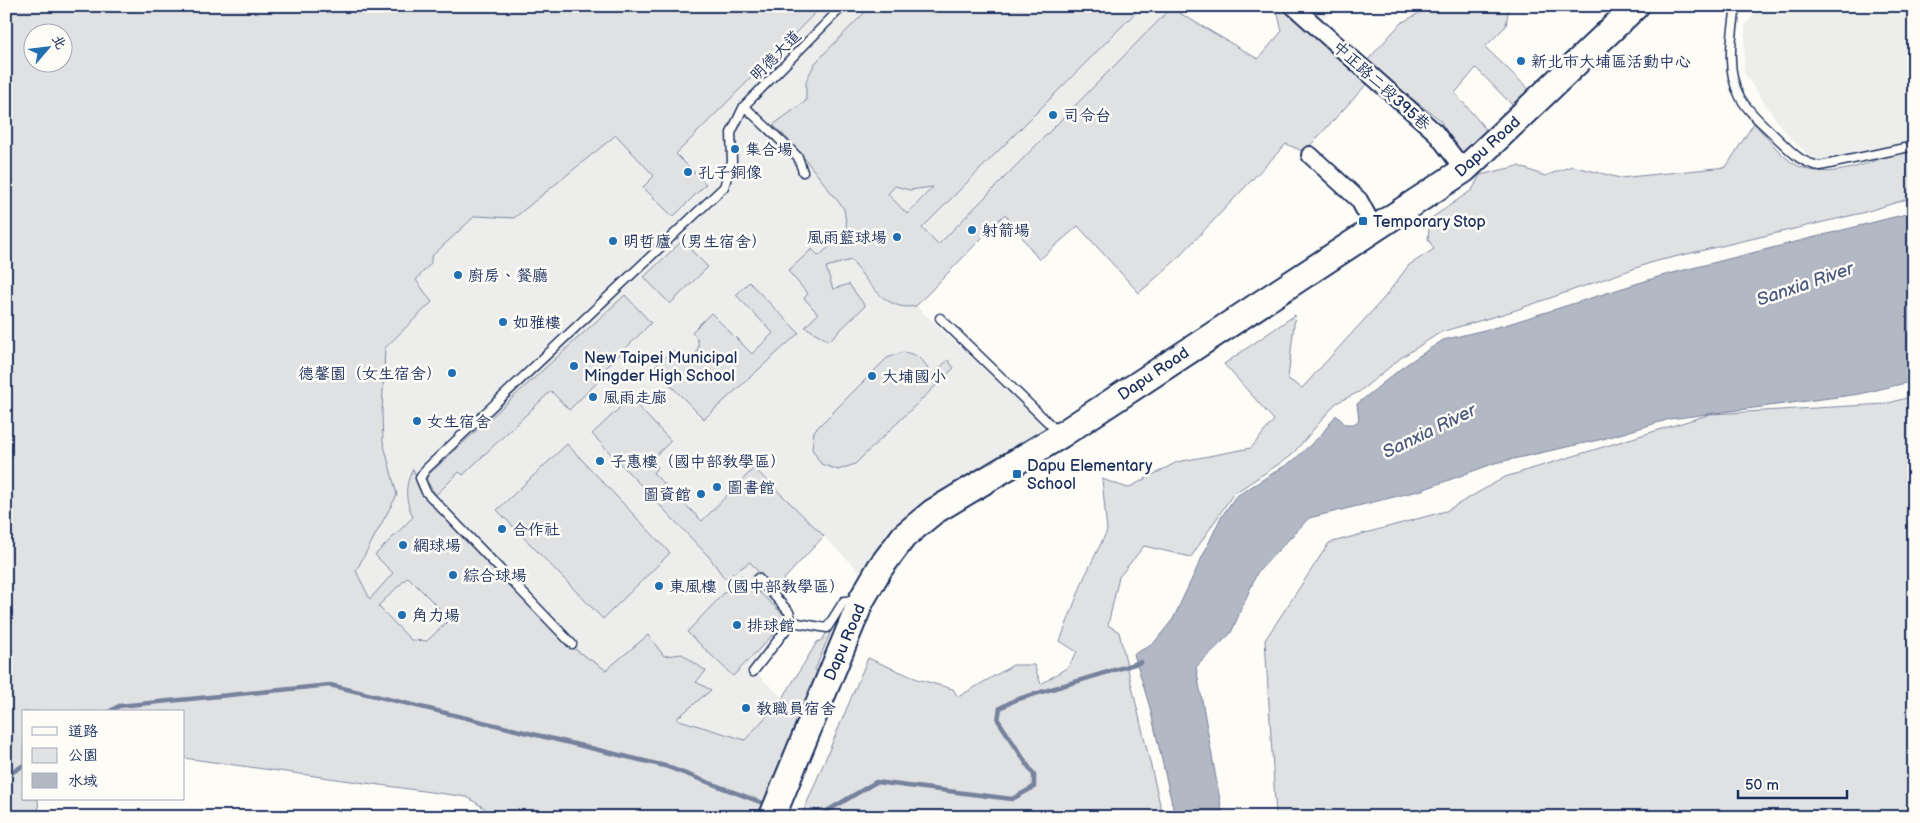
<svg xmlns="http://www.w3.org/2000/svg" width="1920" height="823" font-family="'Balsamiq Sans','LXGW WenKai TC',sans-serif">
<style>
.built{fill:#edeeec}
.green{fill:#e0e1e3;stroke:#7e88a0;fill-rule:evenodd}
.water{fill:#b3b8c5;stroke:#76819c}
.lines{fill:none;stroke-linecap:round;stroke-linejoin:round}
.stream{stroke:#76819c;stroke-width:4.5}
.service-casing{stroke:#1b2f5e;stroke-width:11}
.minor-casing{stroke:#1b2f5e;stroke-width:20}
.primary-casing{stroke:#1b2f5e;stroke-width:29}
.service{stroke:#fdfcf7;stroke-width:8}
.minor{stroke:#fdfcf7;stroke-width:16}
.primary{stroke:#fdfcf7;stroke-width:25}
.poi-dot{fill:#1f6fb2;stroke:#fdfcf7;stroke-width:2}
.labels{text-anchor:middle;stroke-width:5;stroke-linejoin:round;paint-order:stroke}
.street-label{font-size:16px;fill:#1b2f5e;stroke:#fdfcf7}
.poi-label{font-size:16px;fill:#1b2f5e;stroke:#fdfcf7;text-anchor:start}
.water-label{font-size:18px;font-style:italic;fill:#49587d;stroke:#fdfcf7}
</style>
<rect width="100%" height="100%" fill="#fdfcf7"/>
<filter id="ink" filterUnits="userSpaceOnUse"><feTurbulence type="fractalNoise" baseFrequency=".02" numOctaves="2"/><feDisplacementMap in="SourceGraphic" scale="10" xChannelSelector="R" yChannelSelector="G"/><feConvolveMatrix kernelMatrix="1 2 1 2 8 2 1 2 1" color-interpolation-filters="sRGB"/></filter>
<g filter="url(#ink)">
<path class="built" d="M822 6H1173L1024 158 1039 180 916 306 1046 426 908 524 860 572 754 468 710 513 791 610 796 624 757 674 783 698 745 740 427 641 411 640 370 599 356 571 397 495 383 441 382 414 385 348 432 302 416 280 431 263V257L475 216 514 218 616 135 654 175Z
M1301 6H1335L1320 23Z
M1767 6H1914V147L1870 161 1815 163 1781 127 1744 73 1745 26 1754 14Z"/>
<path class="green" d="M6 6H822L676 154 706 184 673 217 643 187 654 176 616 135 514 218 475 216 431 257V263L416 280 432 302 385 348 382 414 383 441 397 495 356 571 370 599 393 573 375 555 413 517C405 500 404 486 413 469L423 495 570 646 606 670 648 635 664 656 682 654 706 671 696 682 711 690 676 719 745 740 783 698 817 642 822 640 837 616 815 670 826 677 761 817H498L467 797 184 758V712H24V799H38L39 817H6ZM32 32H62V62H32ZM408 577 450 619 427 641 411 640 378 606Z
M871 6H1142L922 228 938 245 1171 8 1258 59 1282 31 1276 6H1283L1368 83 1304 152 1286 144 1176 260 1139 293 1078 226 1039 260 1005 214 916 306C886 313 867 280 851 260L826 267 833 289 849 284 865 306 829 341 805 327 818 314 804 298 808 294 788 271 812 249 819 256 847 230 844 209 794 145 773 125 806 101V81L815 63ZM895 186 909 190 933 187 907 214 888 194Z
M1432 6H1509L1506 26 1485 47 1534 94 1516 109 1476 68 1455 93 1489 133 1465 160 1439 119 1365 63 1401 23Z
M1754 123C1765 135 1776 150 1789 160 1824 188 1877 158 1914 147V197L1862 213 1653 262 1513 311 1441 332 1402 357 1359 392 1336 403 1291 456 1233 494 1191 557 1144 546 1119 577 1108 625 1119 632 1163 817H801L868 658 917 679 953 689 958 697 1013 665H1034L1041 684 1068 667 1077 652 1060 641 1084 578 1107 531 1102 479 1128 488 1177 462 1251 448 1274 420 1224 364 1295 315 1288 379 1302 388 1384 298 1409 265 1434 249 1428 239 1430 219 1472 190 1480 175 1518 166 1545 176 1572 166 1620 178 1726 167Z
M682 241 708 267 670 304 644 277Z
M749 282 799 333 704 419 653 368 672 350C680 358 686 359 696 354 700 344 699 340 692 332L711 313 752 354 773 333 736 295Z
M625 295 651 323 603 371 606 374 569 410 551 391 463 475 459 472 436 495 426 480 429 474Z
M903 352C918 354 928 362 930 377L948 360 954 368 855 464 838 470 821 464 812 449 814 431 887 358Z
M1914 396V817H1276L1265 640 1329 543 1446 511 1505 477 1711 414 1885 404Z
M630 398 671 441 651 460 658 467 653 473 702 521 754 468 824 536 774 590 750 562 725 579 710 558 592 434Z
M567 444 670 553 603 619 497 510Z
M741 575 788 619 733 676 687 632Z"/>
<path class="water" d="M1914 212V381L1860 394 1670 419 1603 439 1495 463 1422 490 1309 518 1257 573 1231 633 1196 667 1223 817H1175L1150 708 1134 654 1153 644 1173 619 1220 519 1235 497 1294 460 1321 435 1336 415 1345 424H1354L1359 420 1357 404 1404 366 1443 340 1505 325 1661 276Z"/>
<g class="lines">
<path class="stream" d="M109 712 119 706 330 685 665 766 768 805
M6 776 24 765
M783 811 799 817
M817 817 876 782 1012 799 1034 787V775L998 720 1000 708 1015 700 1141 662"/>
<defs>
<path id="service" d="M1736 6C1732 36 1725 69 1740 97 1748 112 1764 125 1776 137 1790 150 1800 163 1820 166L1914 146
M744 106 798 157 803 172
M940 318 1058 432
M758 578 789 612 792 622
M572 644 426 492 420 478 426 469 724 187 732 161 731 133 744 106 843 6
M753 672 792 622 827 628 844 601 858 600"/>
<path id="minor" d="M1293 6 1435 132 1464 170
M1310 155 1359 200 1374 228"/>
<path id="primary" d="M772 817 862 599 880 568 904 536 933 512 1061 435 1464 170 1636 6"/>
</defs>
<use href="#service" class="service-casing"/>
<use href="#minor" class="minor-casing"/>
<use href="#primary" class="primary-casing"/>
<use href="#service" class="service"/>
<use href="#minor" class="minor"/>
<use href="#primary" class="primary"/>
</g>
</g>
<g class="poi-dot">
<circle cx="1521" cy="61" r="5"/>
<circle cx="1053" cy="115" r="5"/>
<circle cx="735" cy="149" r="5"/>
<circle cx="688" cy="172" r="5"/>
<rect x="1358" y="216" width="10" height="10" rx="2.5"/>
<circle cx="972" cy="230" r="5"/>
<circle cx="897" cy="237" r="5"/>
<circle cx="613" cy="241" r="5"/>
<circle cx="458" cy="275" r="5"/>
<circle cx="503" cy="322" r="5"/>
<circle cx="574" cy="366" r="5"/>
<circle cx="452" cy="373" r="5"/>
<circle cx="872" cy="376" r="5"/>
<circle cx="593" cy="397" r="5"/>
<circle cx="417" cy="421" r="5"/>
<circle cx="600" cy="461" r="5"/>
<rect x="1012" y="469" width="10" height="10" rx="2.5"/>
<circle cx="717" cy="487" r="5"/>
<circle cx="701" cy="494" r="5"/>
<circle cx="502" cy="529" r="5"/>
<circle cx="403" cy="545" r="5"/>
<circle cx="453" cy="575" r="5"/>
<circle cx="659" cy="586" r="5"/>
<circle cx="402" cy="615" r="5"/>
<circle cx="737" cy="625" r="5"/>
<circle cx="746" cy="708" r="5"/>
</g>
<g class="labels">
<g class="street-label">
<text transform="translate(775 55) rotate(-45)" y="6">明德大道</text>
<text transform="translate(1382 85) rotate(42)" y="6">中正路二段395巷</text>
<text transform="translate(1487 146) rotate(-42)" y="6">Dapu Road</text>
<text transform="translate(1153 373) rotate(-34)" y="6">Dapu Road</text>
<text transform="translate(844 642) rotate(-67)" y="6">Dapu Road</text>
</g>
<g class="poi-label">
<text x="1531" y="67">新北市大埔區活動中心</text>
<text x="1063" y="121">司令台</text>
<text x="745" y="155">集合場</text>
<text x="698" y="178">孔子銅像</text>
<text x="1373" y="227">Temporary Stop</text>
<text x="982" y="236">射箭場</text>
<text x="887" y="243" text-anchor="end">風雨籃球場</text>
<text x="623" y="247">明哲廬（男生宿舍）</text>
<text x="468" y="281">廚房、餐廳</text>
<text x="513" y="328">如雅樓</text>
<text x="584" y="363">New Taipei Municipal<tspan x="584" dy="18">Mingder High School</tspan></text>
<text x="442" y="379" text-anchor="end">德馨園（女生宿舍）</text>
<text x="882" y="382">大埔國小</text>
<text x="603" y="403">風雨走廊</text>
<text x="427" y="427">女生宿舍</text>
<text x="610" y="467">子惠樓（國中部教學區）</text>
<text x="1027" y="471">Dapu Elementary<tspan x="1027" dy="18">School</tspan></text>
<text x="727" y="493">圖書館</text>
<text x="691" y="500" text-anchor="end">圖資館</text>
<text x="512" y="535">合作社</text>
<text x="413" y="551">網球場</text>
<text x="463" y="581">綜合球場</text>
<text x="669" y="592">東風樓（國中部教學區）</text>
<text x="412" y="621">角力場</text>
<text x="747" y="631">排球館</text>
<text x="756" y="714">教職員宿舍</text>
</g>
<g class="water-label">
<text transform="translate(1805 284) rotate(-19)" y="6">Sanxia River</text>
<text transform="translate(1429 431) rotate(-26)" y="6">Sanxia River</text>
</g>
</g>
<rect width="1920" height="823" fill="none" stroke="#fdfcf7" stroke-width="25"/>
<rect x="12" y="12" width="1895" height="798" fill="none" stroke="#1b2f5e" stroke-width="2" filter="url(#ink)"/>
<rect x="22" y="710" width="162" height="90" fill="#fdfcf7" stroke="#a3aaba"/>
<rect x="32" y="727" width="25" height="8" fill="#fdfcf7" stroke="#a3aaba"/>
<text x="68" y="736" font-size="15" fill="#1b2f5e">道路</text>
<rect x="32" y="748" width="25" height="15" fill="#e0e1e3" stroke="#a3aaba"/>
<text x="68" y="760" font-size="15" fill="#1b2f5e">公園</text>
<rect x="32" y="773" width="25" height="15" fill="#b3b8c5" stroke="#a3aaba"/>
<text x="68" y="786" font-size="15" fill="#1b2f5e">水域</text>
<g transform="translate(48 48) rotate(62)"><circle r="24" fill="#fdfcf7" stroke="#a3aaba"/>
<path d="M0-4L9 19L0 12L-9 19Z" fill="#1f6fb2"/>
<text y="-8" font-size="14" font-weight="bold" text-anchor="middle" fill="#1b2f5e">北</text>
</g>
<path d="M1738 790v8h109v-8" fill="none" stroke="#1b2f5e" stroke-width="2.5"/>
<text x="1745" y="790" font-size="15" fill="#1b2f5e" stroke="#fdfcf7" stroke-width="4" paint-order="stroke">50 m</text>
</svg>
